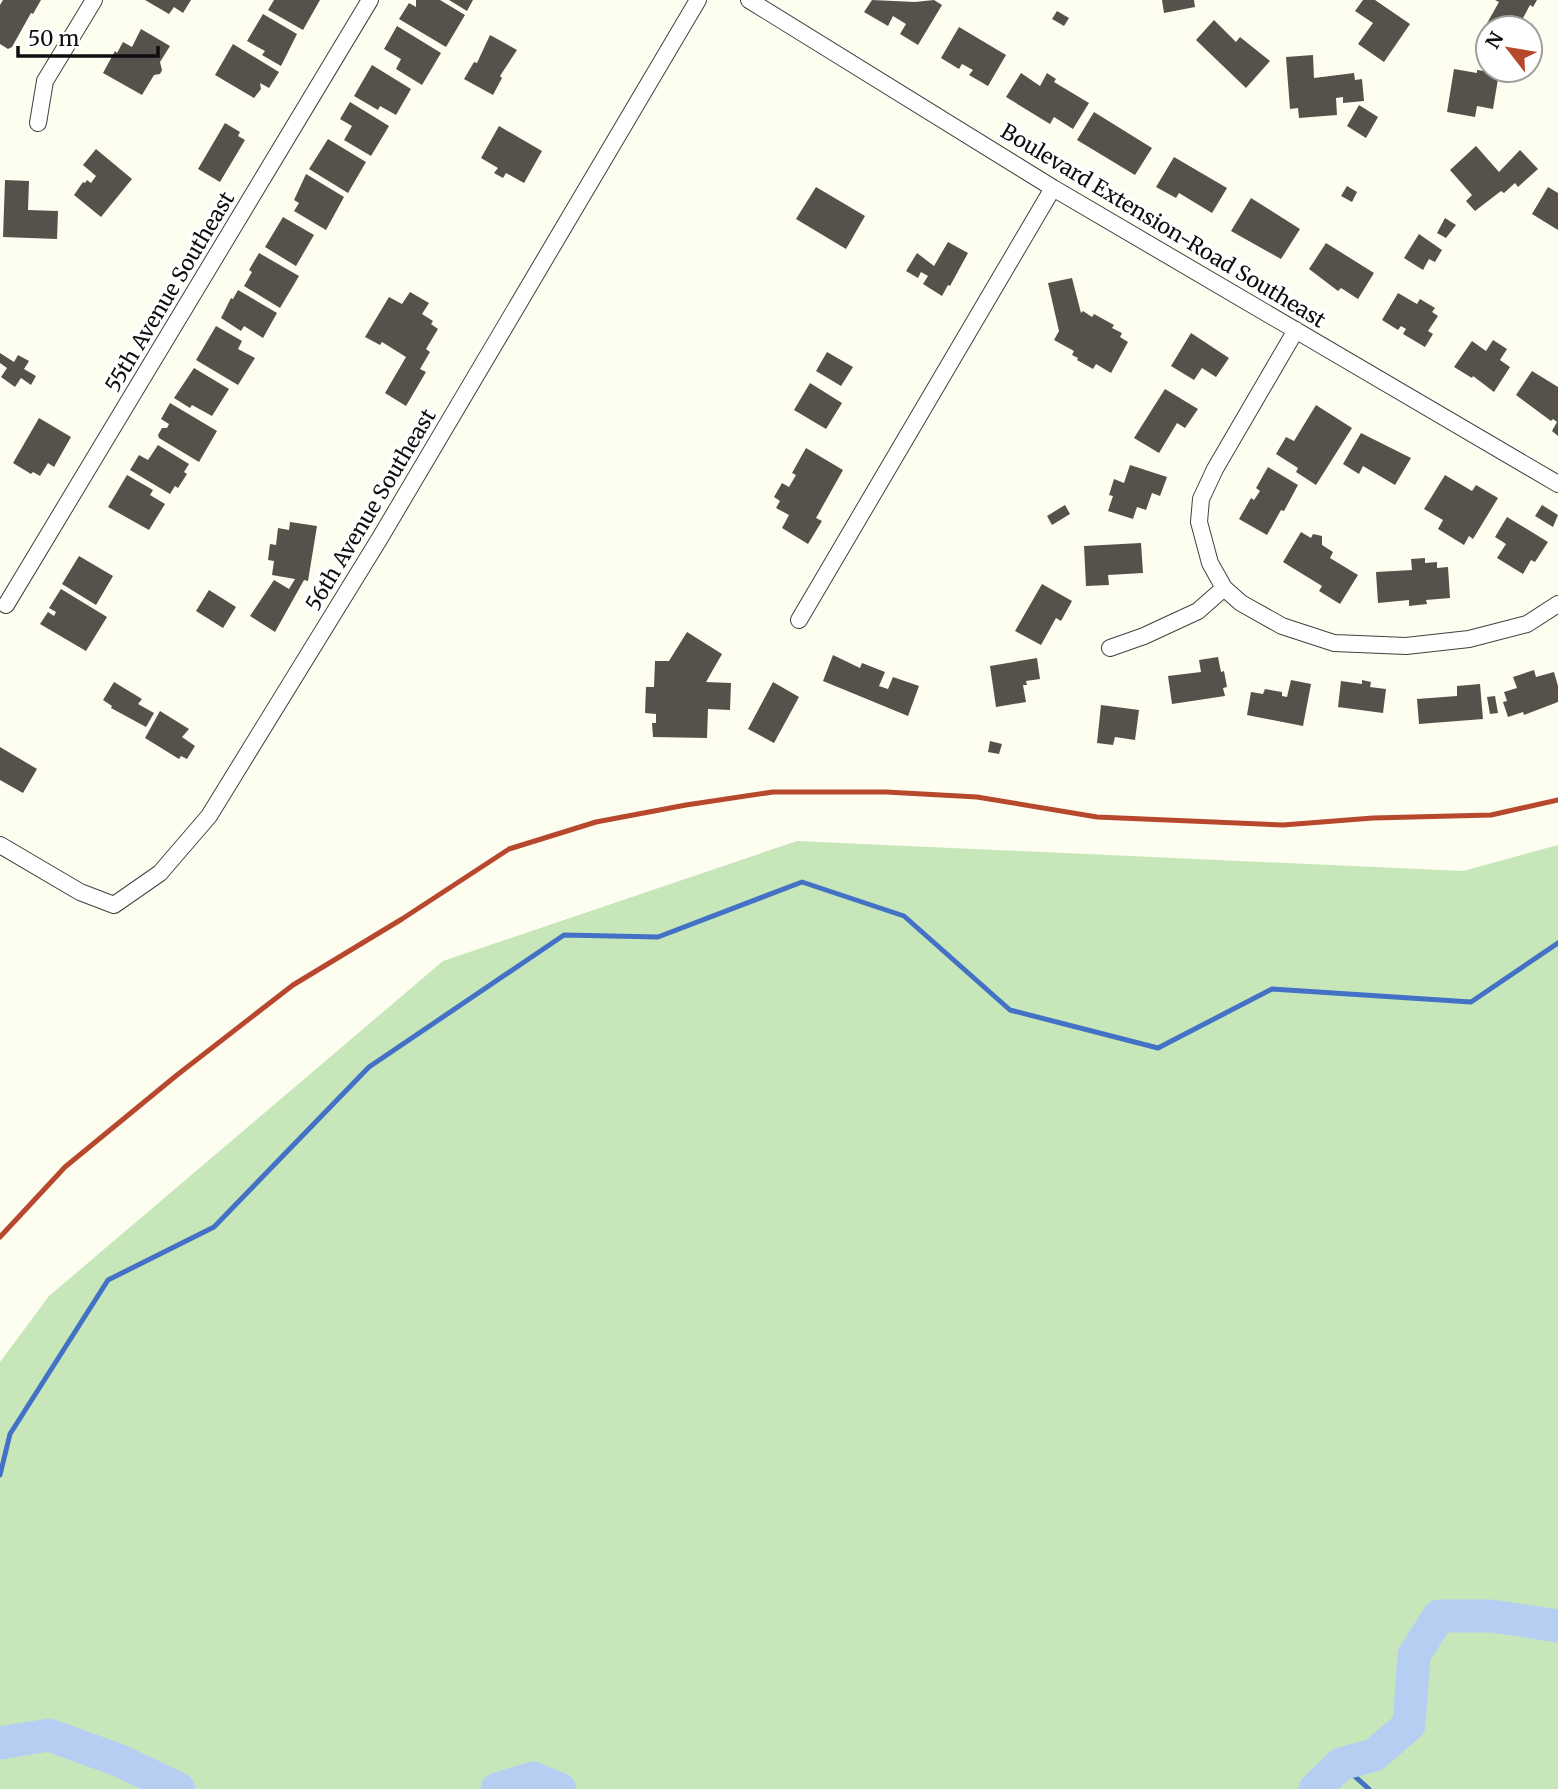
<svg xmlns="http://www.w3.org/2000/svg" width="1558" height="1789" font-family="Merriweather,serif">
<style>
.green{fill:#c7e7bb}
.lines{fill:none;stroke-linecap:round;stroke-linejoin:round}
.stream{stroke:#4271c6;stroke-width:5}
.river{stroke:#b7cef3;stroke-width:33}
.building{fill:#56524b}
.street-casing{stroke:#414141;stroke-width:18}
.street{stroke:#fff;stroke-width:16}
.rail{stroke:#b7482d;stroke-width:5}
.labels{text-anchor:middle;stroke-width:7;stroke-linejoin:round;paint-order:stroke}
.street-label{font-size:21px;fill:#0e0e0e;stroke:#fff}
</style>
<rect width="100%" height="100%" fill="#fdfef0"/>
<path class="green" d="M797 841 1463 871 1558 845V1789H0V1362L49 1296 443 961Z"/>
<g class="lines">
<path class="stream" d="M0 1475 10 1434 108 1280 214 1227 369 1067 564 935 658 937 802 882 904 916 1010 1010 1158 1048 1272 989 1471 1002 1558 943
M1341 1764 1369 1789"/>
<path class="river" d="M0 1743 49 1735 118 1760 179 1789
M497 1789 533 1778 560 1789
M1315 1789 1341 1764 1374 1755 1409 1725 1414 1655 1439 1616H1492L1558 1626"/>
</g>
<path class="building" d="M3 0H41L33 14 31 13 12 47 8 49 0 44V5Z
M145 0H191L183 13 174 7 169 14Z
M274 0H320L303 30 268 10Z
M416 0H440L465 15 446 47 399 19 409 3 416 7Z
M449 0H473L467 11Z
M872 0 915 2 934 0 942 5 918 45 900 34 906 24 893 16 888 26 864 12Z
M1162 0H1194L1195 7 1164 13Z
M1363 0H1375L1410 24 1384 62 1358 44 1373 23 1355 11Z
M1495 0H1537L1533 7 1530 5 1523 18 1526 20 1522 28H1492L1486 25 1499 2Z
M1057 11 1069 18 1064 26 1052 19Z
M263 14 297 34 281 66 262 55 265 51 247 41Z
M1214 20 1236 42 1240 37 1270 61 1246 88 1196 40Z
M397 26 441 53 422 85 396 69 401 59 384 49Z
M959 27 1006 55 988 86 969 75 973 70 962 64 959 69 941 58Z
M141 29 170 46 160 62 162 70 160 74 154 75 142 95 103 73 115 51 117 53 123 42 132 47Z
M490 35 517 50 500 76 502 78 493 95 464 79 474 62 477 63Z
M233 44 279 72 269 88 260 83 261 89 254 98 215 75Z
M1313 55 1314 78 1354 73 1355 80 1362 79 1364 101 1343 103V97L1336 98 1337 115 1299 118 1298 108 1290 109 1286 57Z
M372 65 411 89 396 115 380 106 378 110 354 96Z
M1454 69 1477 73V70L1499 73 1493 109 1477 106 1475 117 1447 112Z
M1021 73 1040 86 1047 73 1056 79 1054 82 1089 103 1073 129 1054 117 1050 124 1006 97Z
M350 102 389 126 371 156 344 140 352 126 340 119Z
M1359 105 1378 117 1366 138 1347 126Z
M1094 112 1152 148 1135 175 1077 140Z
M225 123 240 132 238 136 245 140 220 182 198 169Z
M499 126 542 151 524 183 506 173 503 178 494 173 498 168 481 158Z
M328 139 366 162 348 193 309 169Z
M1476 146 1499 172 1520 150 1538 169 1518 187 1515 183 1504 193 1501 191 1475 211 1466 201 1472 195 1450 170Z
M96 149 132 179 101 217 74 195 83 182 85 183 87 180 91 183 96 176 83 165Z
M1174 157 1227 188 1212 213 1179 193 1176 198 1156 187Z
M306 174 344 197 326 230 294 211 299 203 294 200Z
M5 180 29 181 28 210 58 211 57 239 3 237Z
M1347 186 1357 192 1352 202 1341 196Z
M816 187 865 216 846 249 796 219Z
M1548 187 1558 193V230L1532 214Z
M1251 198 1300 229 1281 259 1231 231Z
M283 217 314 235 296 266 265 247Z
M1445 218 1456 225 1446 238 1437 233Z
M1419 234 1442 250 1435 262 1429 259 1423 270 1404 258Z
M948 242 968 253 950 286 948 285 942 296 923 284 928 276 921 272 918 278 906 271 917 253 934 266Z
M1326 243 1374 273 1358 299 1341 288 1338 291 1309 269Z
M259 253 299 276 280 308 244 286 252 272 249 270Z
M1072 278 1081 313 1083 311 1092 317 1094 314 1114 325 1112 328 1122 333 1120 337 1128 342 1111 373 1096 364 1093 369 1077 360 1078 358 1072 355 1074 351 1054 340 1059 331 1048 283Z
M238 290 277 313 263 338 244 326 241 331 221 318 231 298 233 299Z
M410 292 429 303 422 314 433 321 431 324 438 329 426 349 430 352 420 369 426 372 406 406 385 393 406 357 382 342 380 345 365 337 389 297 402 304Z
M1398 293 1417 304 1420 299 1435 308 1432 312 1438 316 1428 331 1433 334 1425 347 1403 334 1406 329 1401 326 1398 330 1382 320Z
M216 326 242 341 238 349 255 358 238 385 196 360Z
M1191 333 1229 358 1216 377 1202 368 1194 380 1171 366Z
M1493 340 1507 349 1500 360 1510 367 1494 392 1473 376 1472 378 1454 367 1472 341 1486 351Z
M827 352 853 367 841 386 816 371Z
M0 353 14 362 18 355 29 361 24 369 36 376 31 385 21 378 15 387 1 377 7 368 0 363Z
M194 368 229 389 212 416 192 405 190 408 174 398Z
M1532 371 1558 387V436L1552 431 1557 422 1553 419 1551 421 1516 395Z
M810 383 842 403 826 429 794 410Z
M1165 389 1198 409 1185 428 1177 423 1159 453 1134 438Z
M170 403 217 431 199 462 159 438 158 435 162 428H167L169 424 161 419Z
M1316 405 1352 428 1316 485 1296 472 1298 468 1276 454 1286 437 1294 441Z
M39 418 71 437 54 467 48 463 40 476 33 472 31 474 13 463Z
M1361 433 1411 458 1395 485 1363 466 1359 474 1343 464Z
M158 445 189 464 184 472 187 474 178 488 175 486 170 494 130 470 139 455 148 460Z
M806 448 843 470 816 518 822 521 808 544 782 528 789 515 776 508 780 501 774 497 782 483 789 487 796 475 792 473Z
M1130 465 1167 477 1160 496 1152 493 1146 510 1137 507 1133 519 1108 511 1113 496 1109 495 1114 479 1124 483Z
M1268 467 1298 485 1284 511 1281 510 1267 535 1239 519 1251 498 1254 500 1260 491 1256 488Z
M127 475 153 490 150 495 165 504 149 530 108 507Z
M1445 475 1472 491 1476 485 1498 498 1473 539 1469 536 1464 545 1438 529 1443 520 1424 509Z
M1065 505 1070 514 1052 525 1047 516Z
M1542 505 1558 515 1553 527 1535 516Z
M1507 517 1548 542 1535 562 1531 560 1523 574 1497 558 1506 544 1495 537Z
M290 522 317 526 308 581 304 580 275 632 250 616 274 580 289 589 295 579 272 575 274 561 268 560 270 544 276 545 278 528 289 530Z
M1301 532 1311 538 1313 534 1322 536V545L1333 552 1330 558 1358 575 1340 604 1319 591 1322 586 1283 562Z
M1141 543 1143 573 1108 575 1109 585 1086 586 1084 546Z
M79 556 113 576 96 605 62 584Z
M1425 558V563L1437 562V568L1448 567 1450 598 1426 600 1427 604 1409 606V600L1378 603 1376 572 1412 570 1411 559Z
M1042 584 1072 601 1061 621 1056 618 1041 645 1015 631Z
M61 589 107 617 86 651 40 624 48 612 54 616 56 612 49 608Z
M209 590 236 607 223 628 196 611Z
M687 632 722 654 706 682 731 683 730 710 708 709 707 738 653 737 652 723H656V714L645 713 646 687H654L655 661H669Z
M833 655 860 668 862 663 885 672 879 686 888 689 893 677 919 686 908 716 823 681Z
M1218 657 1221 672 1224 671 1227 687 1223 688 1225 696 1172 704 1168 676 1201 672 1199 660Z
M1037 658 1040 679 1026 681 1027 685H1023L1026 702 996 707 990 666Z
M1534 670 1536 677 1554 672 1558 686V702L1524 715 1523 712 1508 717 1503 702 1507 701 1504 692 1517 688 1513 677Z
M1291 680 1311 684 1303 726 1247 715 1251 692 1263 694 1265 689 1282 692V696L1287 697Z
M1362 680 1371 682 1370 687 1386 689 1383 713 1338 707 1341 681 1362 684Z
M114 682 142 699 138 704 154 713 146 727 111 708 112 706 103 700Z
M773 682 799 697 774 743 748 729Z
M1480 684 1483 719 1419 724 1417 699 1457 696V686Z
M1495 696 1498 713 1490 714 1487 697Z
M1101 705 1139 710 1135 740 1115 737 1113 745 1097 743Z
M160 711 189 729 182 737 195 746 187 759 181 756 179 759 145 738Z
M990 741 1002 744 999 754 988 752Z
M0 747 37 769 23 793 0 780Z"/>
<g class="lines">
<defs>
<path id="street" d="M749 0 1053 188 1558 484
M38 123 45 81 94 0
M1296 330 1215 469 1201 499 1199 522 1210 563 1224 588 1241 603 1282 626 1334 643 1406 646 1469 639 1527 624 1558 604
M6 605 370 0
M799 620 1053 188
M1110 648 1144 636 1198 611 1224 588
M0 845 80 892 114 905 160 873 209 816 380 538 698 0"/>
</defs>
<use href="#street" class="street-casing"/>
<use href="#street" class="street"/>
<path class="rail" d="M0 1237 65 1167 177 1075 293 985 402 919 509 849 596 822 686 805 773 792H886L977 797 1097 817 1283 825 1373 818 1491 815 1558 800"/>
</g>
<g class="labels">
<g class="street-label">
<text transform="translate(1163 226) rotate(31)" y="7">Boulevard Extension-Road Southeast</text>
<text transform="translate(170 292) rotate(-59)" y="7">55th Avenue Southeast</text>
<text transform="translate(371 510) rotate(-59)" y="7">56th Avenue Southeast</text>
</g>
</g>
<g transform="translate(1509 49) rotate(301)"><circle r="33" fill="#ffffff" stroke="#9f9f9f" stroke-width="2"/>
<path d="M0-5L12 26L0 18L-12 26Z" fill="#b7482d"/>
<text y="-10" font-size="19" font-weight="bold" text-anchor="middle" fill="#0e0e0e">N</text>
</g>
<path d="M18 46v10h140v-10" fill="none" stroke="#0e0e0e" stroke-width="3.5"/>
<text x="28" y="46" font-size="21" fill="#0e0e0e" stroke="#ffffff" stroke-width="5" paint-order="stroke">50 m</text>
</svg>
